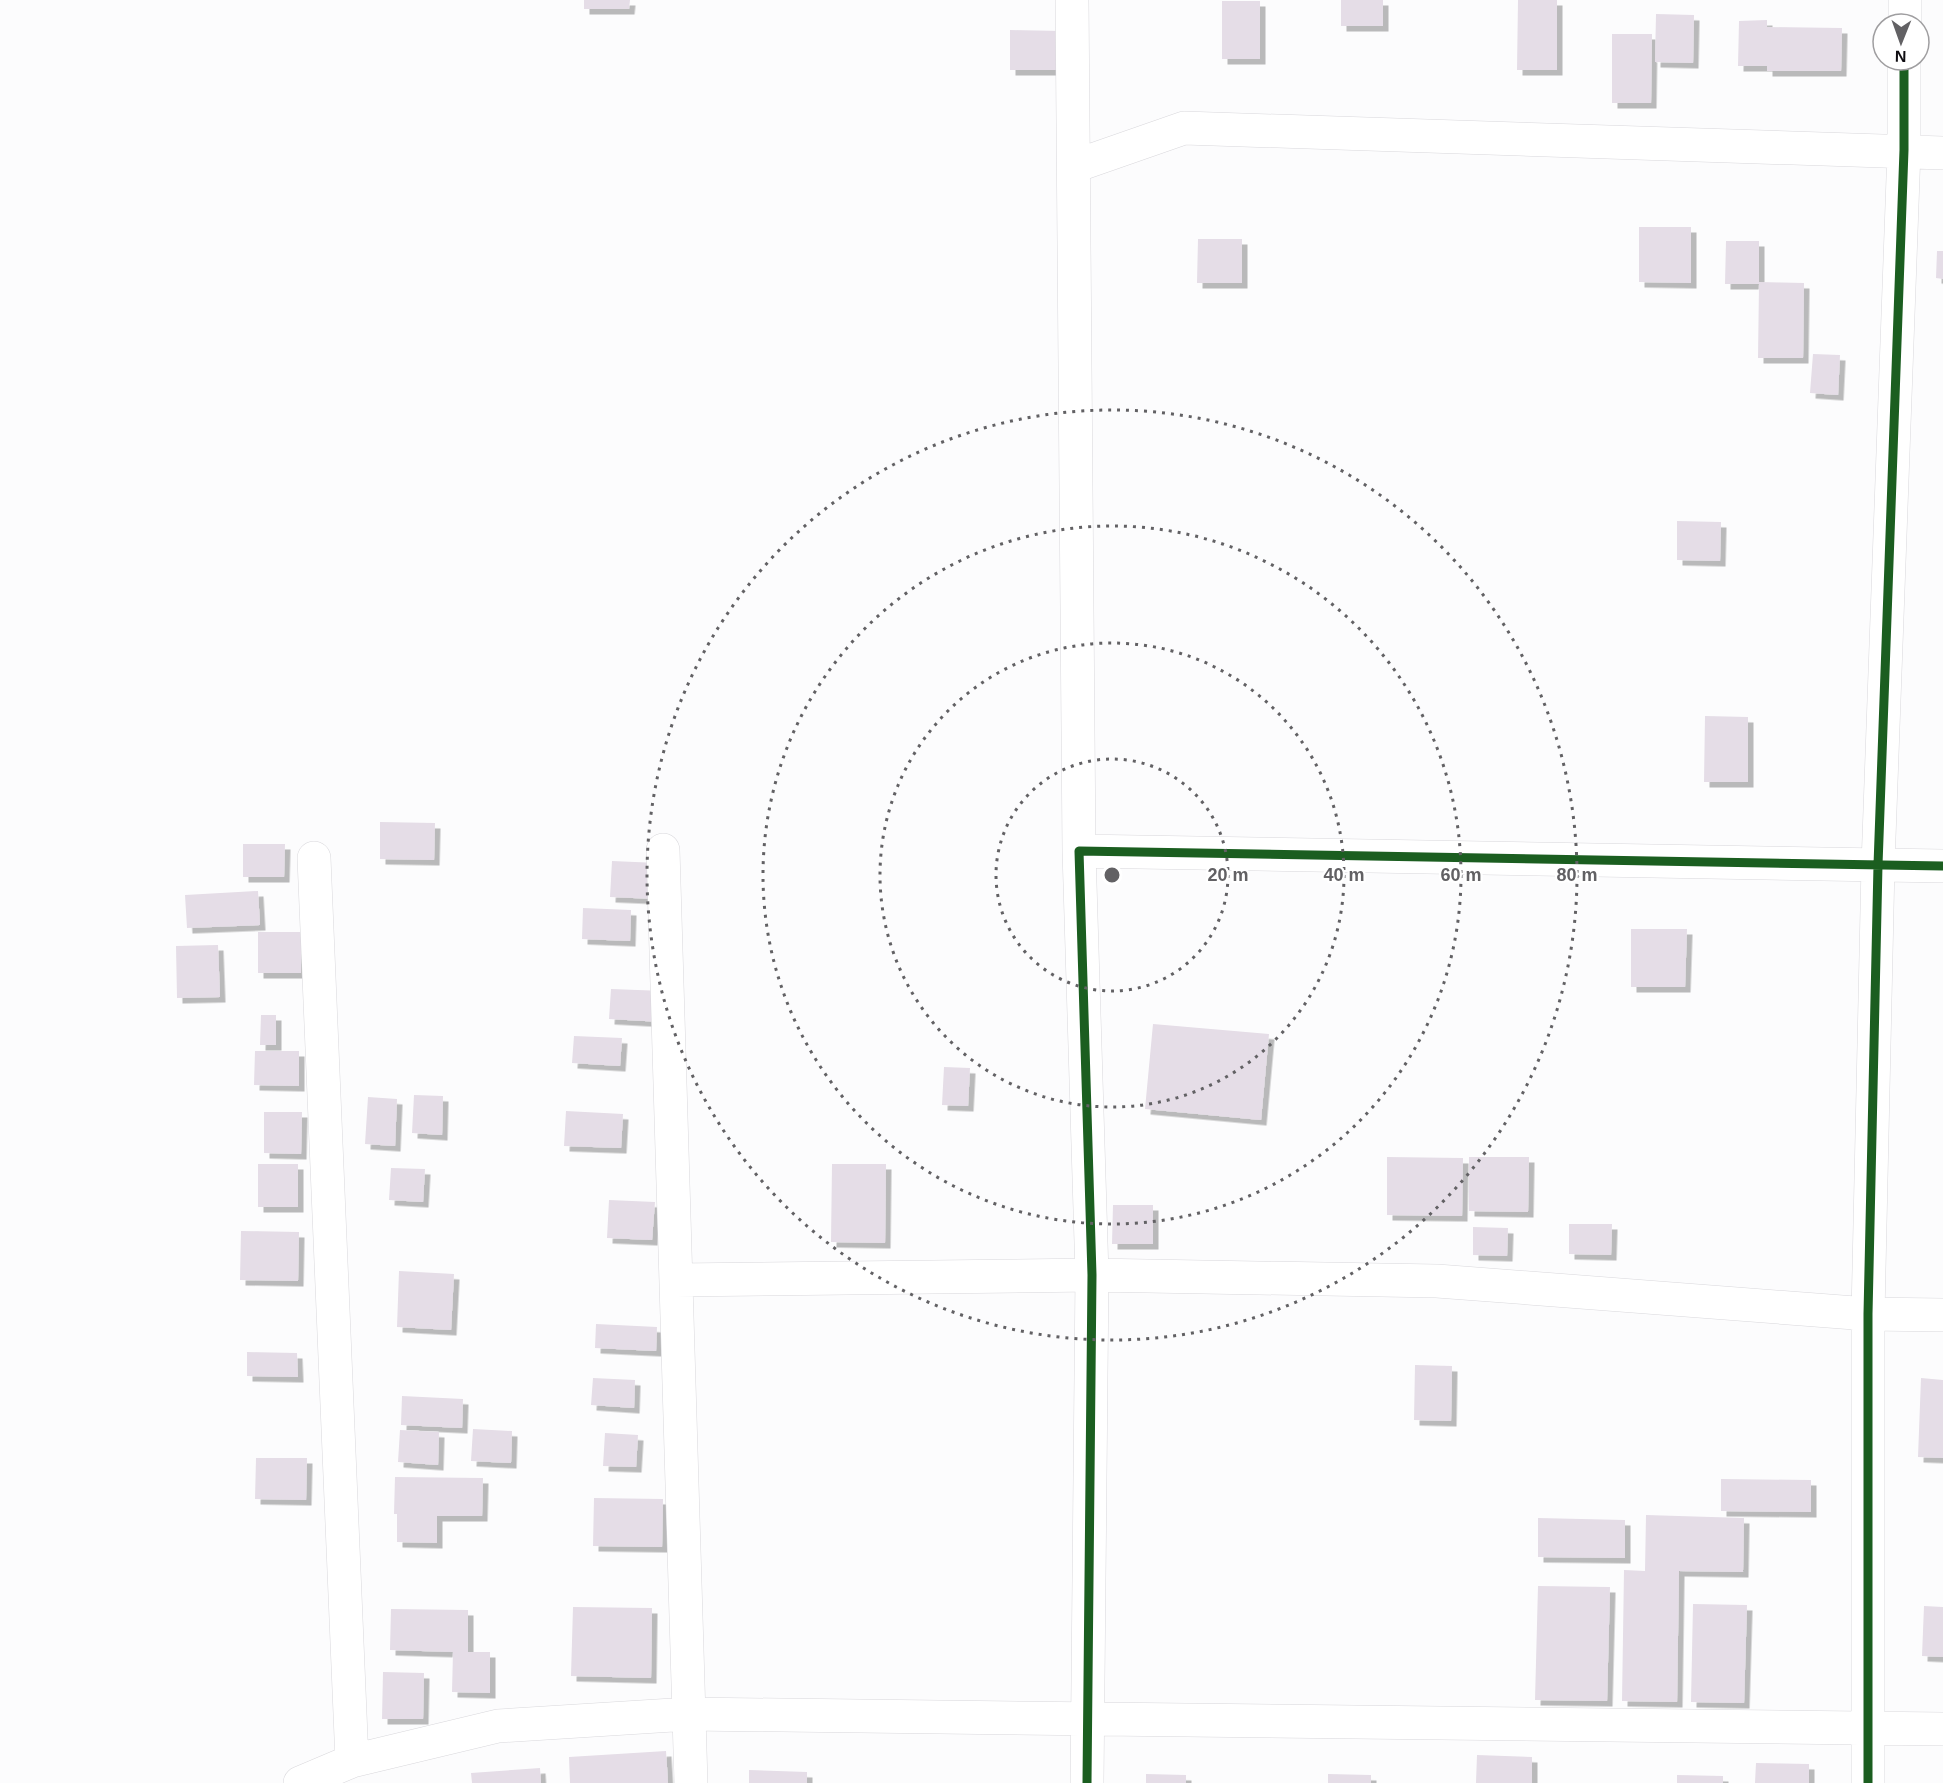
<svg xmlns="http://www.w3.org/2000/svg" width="1943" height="1783" font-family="Helvetica,sans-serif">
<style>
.building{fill:#e5dde7;filter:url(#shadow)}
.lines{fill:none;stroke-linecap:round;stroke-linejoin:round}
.street-casing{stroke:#d9d8dc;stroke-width:34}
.street{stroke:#fff;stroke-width:33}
.cycleway-casing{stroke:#fff;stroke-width:13}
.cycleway{stroke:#1b5e20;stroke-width:9}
.ring{fill:none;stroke:#626164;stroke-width:3;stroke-dasharray:3 6}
.centre{fill:#626164;stroke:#fff;stroke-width:3}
.ring-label{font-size:18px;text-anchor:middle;font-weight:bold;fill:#626164;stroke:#fff;stroke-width:4.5;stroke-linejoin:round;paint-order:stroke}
</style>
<defs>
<filter id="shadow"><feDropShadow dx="5.5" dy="5.5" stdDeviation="0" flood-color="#0004"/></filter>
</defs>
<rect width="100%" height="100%" fill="#fcfcfd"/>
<path class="building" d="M584 0H630L629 9H584Z
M1341 0H1383V26H1341Z
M1518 0H1557V70H1517Z
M1222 1H1260V59H1222Z
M1656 14 1694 15 1693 63 1655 62Z
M1767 20V27L1842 28 1841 71H1767V66H1738L1739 21Z
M1010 30 1063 31V70H1010Z
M1612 34H1652L1651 103H1612Z
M1639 227H1691V283L1639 282Z
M1198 239H1242V283H1197Z
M1726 241H1759V282L1804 283 1803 358H1758L1759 284H1725Z
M1937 251H1943V279L1936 278Z
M1813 354 1840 355 1838 395 1810 393Z
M1677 521 1721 522 1720 561 1677 560Z
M1705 716 1748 717V782H1704Z
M380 822 435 823 434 860 380 859Z
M243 844H285L284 877H243Z
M612 861 658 863 656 899 610 897Z
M258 891 260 925 187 928 185 895Z
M583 908 631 910 630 941 582 939Z
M1631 929H1687L1685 987H1631Z
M258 932H301V973H258Z
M218 945 220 997 177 998 176 946Z
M611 989 664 991 662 1022 609 1019Z
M261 1015H276V1045H260Z
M1153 1024 1269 1034 1261 1120 1145 1109Z
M574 1036 622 1038 620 1066 572 1063Z
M255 1051H299V1086L254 1085Z
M944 1067 970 1068 968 1106 942 1105Z
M414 1095 443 1096 442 1135 412 1133Z
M368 1097 397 1099 395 1146 365 1144Z
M566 1111 623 1114 621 1148 564 1146Z
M264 1112H302L301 1154 264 1153Z
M1387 1157 1463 1158 1462 1216 1387 1215Z
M1469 1157H1529L1528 1212 1469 1211Z
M258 1164H298V1207H258Z
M832 1164H886L885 1243 831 1242Z
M391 1168 425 1169 423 1202 389 1200Z
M609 1200 655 1202 652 1240 607 1238Z
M1113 1205H1153V1244H1112Z
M1569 1224H1612L1611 1255 1569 1254Z
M1473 1227 1508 1228 1507 1256 1473 1255Z
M241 1231 299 1232 298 1281 240 1280Z
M399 1271 454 1274 451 1330 397 1327Z
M596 1324 657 1327 656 1351 595 1348Z
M247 1352 297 1353 298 1377 247 1376Z
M1415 1365 1452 1366 1451 1421 1414 1420Z
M593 1378 635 1380 634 1408 591 1405Z
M1921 1378 1943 1380V1458L1918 1457Z
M402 1396 463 1399 462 1428 401 1425Z
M473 1429 512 1431 511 1463 471 1461Z
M400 1430 439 1432 438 1465 398 1462Z
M605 1433 638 1435 636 1467 603 1466Z
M256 1458H307L306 1500 255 1499Z
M395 1477 483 1478 482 1516H437V1543L397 1542V1514H394Z
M1721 1479 1811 1480V1512L1721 1511Z
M594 1498 663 1499 662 1547 593 1546Z
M1646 1515 1744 1518 1743 1572 1679 1571 1677 1702 1622 1701 1624 1570 1645 1571Z
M1538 1518 1625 1520V1558L1538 1557Z
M1538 1586 1610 1587 1607 1701 1535 1700Z
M1693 1604 1747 1605 1744 1703 1691 1702Z
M1924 1606 1943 1607V1657L1922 1656Z
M573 1607 652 1608 651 1678 571 1676Z
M391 1609 468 1610V1652H490V1693L452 1692 453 1652 390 1650Z
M383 1672 424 1673 423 1719H382Z
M666 1751 668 1783H570L569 1757Z
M1477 1755 1532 1757V1783H1476Z
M1756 1763 1809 1764V1783H1755Z
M540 1768 541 1783H472L471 1773Z
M749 1770 807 1772V1783H749Z
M1146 1774 1186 1775V1783H1146Z
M1328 1774 1371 1775V1783H1328Z
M1677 1775 1723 1776V1783H1677Z"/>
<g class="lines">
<defs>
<path id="street" d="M1072 0 1079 851
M1905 24V0
M1075 166 1184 128 1943 153
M663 850 691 1783
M314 858 352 1761
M676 1280 1092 1275 1437 1281 1868 1314 1943 1315
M300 1783 352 1761 498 1726 689 1714 1943 1729
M1087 1783 1092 1275 1079 851 1943 866
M1868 1783V1314L1878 865 1904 150V60"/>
</defs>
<use href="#street" class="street-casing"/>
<use href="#street" class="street"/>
<defs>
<path id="cycleway" d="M1087 1783 1092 1275 1079 851 1943 866
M1868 1783V1314L1878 865 1904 150V60"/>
</defs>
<use href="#cycleway" class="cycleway-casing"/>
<use href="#cycleway" class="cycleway"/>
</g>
<g class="ring">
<circle cx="1112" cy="875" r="116"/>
<circle cx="1112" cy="875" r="232"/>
<circle cx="1112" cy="875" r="349"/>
<circle cx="1112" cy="875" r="465"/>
</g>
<circle cx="1112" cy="875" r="9" class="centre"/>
<g class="ring-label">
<text x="1228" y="881">20 m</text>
<text x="1344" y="881">40 m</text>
<text x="1461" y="881">60 m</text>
<text x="1577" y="881">80 m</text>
</g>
<g transform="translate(1901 42) rotate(181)"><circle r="28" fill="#ffffff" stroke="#9f9ea0" stroke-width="1.5"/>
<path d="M0-4.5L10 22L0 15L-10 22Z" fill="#626164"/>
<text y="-9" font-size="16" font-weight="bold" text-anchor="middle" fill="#0f0d12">N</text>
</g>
</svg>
